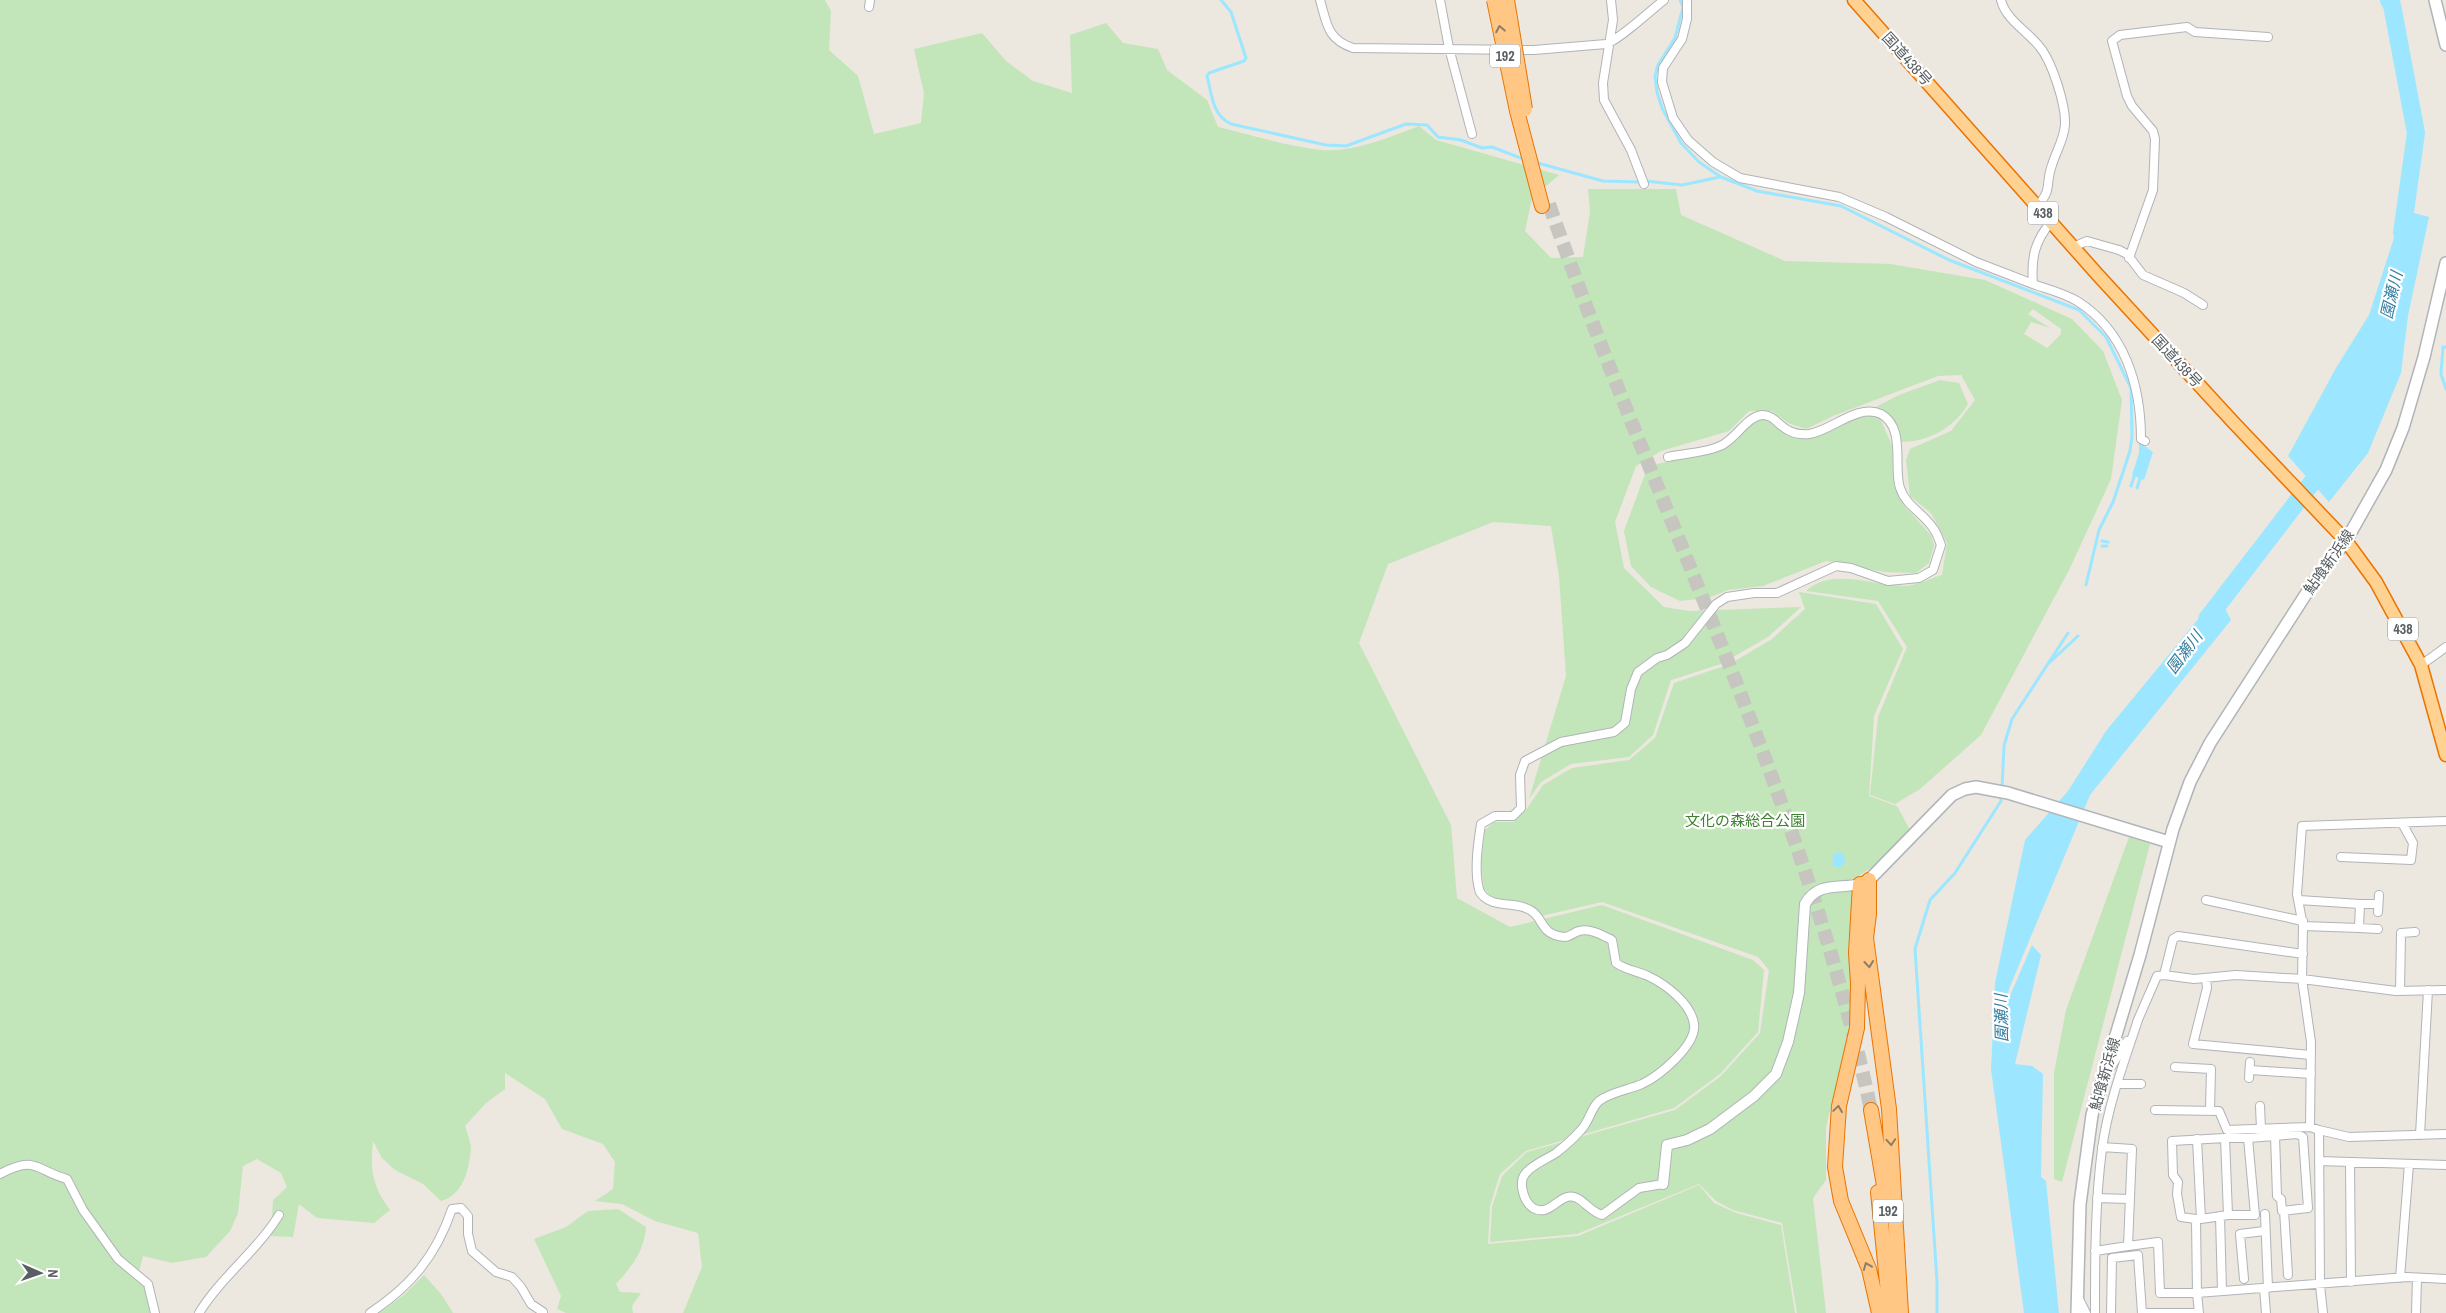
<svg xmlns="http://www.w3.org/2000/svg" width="2446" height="1313" font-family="'Archivo Narrow','Noto Sans JP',sans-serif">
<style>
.green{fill:#c3e5ba;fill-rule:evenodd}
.water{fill:#9ce7ff}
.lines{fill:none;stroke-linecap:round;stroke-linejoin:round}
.stream{stroke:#9ce7ff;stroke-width:3}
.river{stroke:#9ce7ff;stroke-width:18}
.motorway-tunnel{stroke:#c7c5c0;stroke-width:14;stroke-dasharray:14 7;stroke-linecap:butt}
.minor-casing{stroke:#b0b4b8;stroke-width:10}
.tertiary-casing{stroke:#b0b4b8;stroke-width:12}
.secondary-casing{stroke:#afb5b8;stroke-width:14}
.trunk-casing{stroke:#eb7300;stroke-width:15}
.motorway-casing{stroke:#eb7300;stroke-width:16}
.minor{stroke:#fff;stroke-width:8}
.tertiary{stroke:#fff;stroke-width:10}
.secondary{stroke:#fff;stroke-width:11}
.trunk{stroke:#ffd292;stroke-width:12}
.motorway{stroke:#ffc783;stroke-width:14}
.motorway-bridge-casing{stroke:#eb7300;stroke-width:16;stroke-linecap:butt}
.motorway-bridge{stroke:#ffc783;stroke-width:14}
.oneway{stroke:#8a7e6b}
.labels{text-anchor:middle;stroke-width:4.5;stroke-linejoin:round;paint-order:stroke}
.shield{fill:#fff;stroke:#8a8e90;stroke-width:1}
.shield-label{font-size:14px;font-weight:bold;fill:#585e61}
.street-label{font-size:15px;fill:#585e61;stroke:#fff}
.park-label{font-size:15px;fill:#3d8030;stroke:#fff}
.water-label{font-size:16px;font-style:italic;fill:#347ea0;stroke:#fff}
</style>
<rect width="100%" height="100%" fill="#ece7df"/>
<path class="green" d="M0 0H825L831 11 829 50 858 76 874 134 921 123 924 93 914 49 982 33 1006 61 1033 81 1072 93 1070 35 1106 23 1123 43 1158 49 1167 70 1207 100 1218 127C1249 134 1309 153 1338 150 1366 147 1393 136 1419 126L1436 140 1559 175 1532 198 1525 231 1551 258 1583 257 1590 212 1588 189H1676L1681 215 1785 261 1890 264 1985 280 2072 319 2103 351 2122 400 2111 479 2070 568 1981 735 1920 789 1895 804 1870 795 1878 717 1907 647 1878 601 1806 591C1832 567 1873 586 1904 586 1916 586 1931 578 1942 575L1947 543 1931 513 1910 496 1906 460 1910 449 1951 431 1975 400 1961 375 1938 376 1833 416 1806 429 1788 423 1772 411H1749L1729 431 1661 451 1636 466 1615 522 1624 568 1664 607 1689 611 1801 607 1768 637 1721 664 1671 680 1653 735 1629 757 1571 764 1541 782 1529 799 1566 676 1559 576 1551 526 1493 522 1388 564 1359 643 1451 825 1457 898 1510 927 1602 905 1753 960 1764 970 1758 1032 1720 1074 1674 1108 1526 1151 1500 1174 1490 1206 1488 1244 1578 1236 1699 1185 1714 1203 1736 1213 1781 1225 1795 1313H683L702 1267 698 1233 655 1221 622 1204 595 1201 613 1189 615 1162 603 1144 562 1129 545 1099 505 1073V1089L486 1103 465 1126C467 1133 471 1142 471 1149 469 1170 463 1195 441 1201L423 1184 395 1170 382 1158 373 1141C370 1170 372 1186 390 1210L374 1223 317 1218 299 1204 293 1237 271 1236 273 1200 287 1187 281 1173 257 1159 243 1166 238 1213 230 1231 206 1257 172 1263 143 1256 139 1272 147 1286 151 1313H0ZM2033 309 2061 329V334L2047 348 2024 334 2031 322 2050 328 2028 314Z
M1940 380 1959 383 1968 404C1954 428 1928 442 1901 442L1893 421 1872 409 1899 395Z
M1865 414 1880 418 1892 446 1895 490 1905 507 1931 535 1934 545 1929 563 1916 573 1885 572 1826 561 1763 586 1728 590 1708 598 1680 601 1651 587 1631 566 1624 531 1648 466 1721 450 1737 440 1754 420 1764 419 1793 438 1815 437Z
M1799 592 1876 604 1903 649 1874 716 1869 796 1897 806 1910 830 1884 859 1854 879V1008L1826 1128V1180L1813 1198 1826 1313H1797L1782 1223 1733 1210 1716 1201 1699 1184 1577 1234 1490 1242 1492 1207 1502 1176 1527 1152 1675 1110 1721 1076 1760 1033 1769 970 1758 957 1602 902 1541 916C1530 897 1511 903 1493 897 1490 895 1486 891 1484 889L1481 864 1485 830 1494 822H1513L1526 810 1543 785 1572 768 1629 760 1655 738 1674 683 1730 664 1772 639 1805 609Z
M2129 837 2150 844 2062 1182 2054 1179V1073L2066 1010Z
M618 1209 646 1227C644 1252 632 1266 616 1284L620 1292 641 1293 632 1306 633 1313H566L557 1309 561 1296 534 1239 566 1227 588 1211Z
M424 1275 441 1294 453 1313H379L404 1295Z"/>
<path class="water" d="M2403 210 2429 217 2408 316 2401 373 2368 453 2329 502 2288 456 2336 368 2369 315Z
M2139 442 2153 452 2144 480 2132 475 2139 453Z
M2218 595 2231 620 2090 795 2009 989 2006 1005 2032 945 2041 955 2015 1064 2032 1066 2043 1074 2041 1177 2046 1181 2059 1313H2024L1991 1069 1995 983 2025 840 2068 791 2106 731Z
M1838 852 1842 853 1846 860 1841 867 1837 868 1831 864 1833 862 1834 857H1830Z"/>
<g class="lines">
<path class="stream" d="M1221 0 1231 12 1246 58 1244 61 1209 73 1207 76C1212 95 1212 115 1231 124L1326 145 1346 146 1406 124 1427 125 1438 137 1461 140 1482 148 1492 147 1526 160
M1680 0 1683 7 1675 38 1658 65 1655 76 1657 92 1662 108 1681 143 1699 162 1721 177 1757 191 1841 206 1949 260 2079 310 2106 337 2131 388 2132 437 2130 451 2113 502 2099 530 2086 585
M1534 162 1603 181 1638 182
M1646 181 1682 185 1720 177
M2446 347H2443L2441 374 2446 389
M2131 486 2135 474
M2137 488 2141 475
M2102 541 2108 542
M2102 546H2107
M2049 663 2078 636
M2002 788 2004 746 2012 719 2068 633
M1937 1313V1281L1915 949 1930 900 1955 873 2001 801V795"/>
<path class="river" d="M2389 0 2392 5 2416 133 2402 233
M2207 619 2327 463"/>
<path class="motorway-tunnel" d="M1549 204C1654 506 1804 795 1871 1110"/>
<defs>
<path id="minor" d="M1320 0C1327 24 1327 39 1353 48L1534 50 1606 44C1619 40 1651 10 1664 0
M1440 0 1449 48 1472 134
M1611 0 1613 20 1603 83 1604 100 1631 150 1644 184
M1687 0V19L1682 39 1663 68 1662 82 1673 118 1688 140 1713 162 1740 178 1839 197 1886 217 1976 262 2033 284
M2001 0C2006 20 2027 31 2039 46 2052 61 2066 105 2065 125 2064 139 2056 152 2052 165 2045 183 2053 190 2037 206
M869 7 870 0
M2051 222C2034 242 2031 259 2033 284 2047 289 2064 293 2077 301 2125 331 2141 386 2141 439L2145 441
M2073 247 2087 241 2119 250 2127 254 2143 275 2184 293 2203 305
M2129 258 2153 190 2155 139 2153 131 2132 106 2127 96 2112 41 2120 35 2187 27 2195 32 2268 37
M2421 665 2446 647
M2341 857 2411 860 2413 843 2402 823
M2206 900 2303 921
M2299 900 2360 904 2359 928 2303 926 2297 894 2302 826 2446 821
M2360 904H2378
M2378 912 2379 895
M2303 926 2302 979 2396 991 2446 990
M2359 928 2378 929
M2303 954 2178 936 2173 939 2164 975 2194 979 2236 975 2302 979 2311 1042 2310 1127 2319 1130 2320 1285 2323 1313
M2206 978 2207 988 2193 1044 2311 1055
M2400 991 2401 933 2415 932
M2137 1022 2157 976 2164 975
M2175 1067 2211 1069 2210 1110
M2250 1070 2311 1074
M2108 1072 2127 1041
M2249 1078 2250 1062
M2117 1084H2141
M2260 1106 2261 1129
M2155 1110 2219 1111 2227 1130 2310 1127
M2319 1130 2349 1137 2446 1134
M2420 1135 2428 990
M2225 1138H2248
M2197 1139 2201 1219 2228 1215
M2102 1147 2132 1149 2128 1246 2158 1242 2160 1293H2197L2196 1219 2181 1217 2177 1194 2178 1182 2173 1175 2172 1141 2225 1138 2228 1215H2255L2248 1138 2275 1136 2277 1196 2281 1199 2282 1211 2308 1208 2303 1137 2297 1134 2275 1136
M2319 1161 2446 1165
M2350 1162 2351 1282
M0 1174C36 1155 35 1170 67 1179L83 1210 118 1259 148 1284 155 1313
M1663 1184 1639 1188 1602 1215C1588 1211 1580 1193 1567 1197 1555 1201 1547 1216 1533 1208 1524 1202 1518 1183 1525 1174 1531 1165 1547 1159 1556 1153 1565 1146 1574 1138 1581 1130 1589 1122 1591 1108 1599 1101 1611 1092 1628 1090 1642 1084 1659 1076 1697 1045 1694 1024 1691 1003 1665 984 1648 976 1637 971 1626 970 1616 963L1612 940C1602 935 1590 928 1579 931 1574 932 1570 937 1565 937 1539 935 1545 918 1530 910 1518 903 1506 906 1493 902 1487 900 1480 895 1479 889 1474 870 1478 843 1481 824L1495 816H1513L1521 808 1520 775 1525 761 1561 742 1614 732 1625 723 1631 689 1638 672 1657 658 1667 655 1685 643 1716 604 1727 597 1754 593H1777L1836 566 1851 568 1888 581 1919 578 1933 570 1941 545C1939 540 1937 533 1933 528 1923 513 1906 506 1900 488 1893 468 1906 427 1881 414 1858 403 1831 431 1809 434 1781 437 1778 414 1762 415 1746 417 1735 440 1720 446 1705 453 1685 453 1668 457
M2097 1198 2129 1199
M2284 1210 2288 1275
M2265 1214 2268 1288
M2220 1216 2222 1291
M2095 1251 2128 1246
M2400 1278 2409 1164
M2244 1279 2240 1234 2264 1231
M2264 1288 2266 1313
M2077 1295 2086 1313
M199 1313C221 1277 257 1251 279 1215
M370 1313C411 1286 436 1256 452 1209L461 1208 468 1216V1234L472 1251 496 1272 512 1277 521 1287 531 1304 543 1312
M2095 1313C2095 1258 2095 1203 2102 1149 2108 1105 2124 1062 2138 1020
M2111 1313 2112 1258 2138 1255 2142 1313H2199
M2199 1313 2197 1293 2407 1277 2446 1279
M2416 1313 2417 1278"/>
<path id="tertiary" d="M1663 1184 1667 1145 1687 1140 1710 1129 1754 1096 1776 1074 1788 1042 1799 993 1805 904C1818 881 1840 889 1860 884"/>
<path id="secondary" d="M2435 0 2446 45
M1862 883 1869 880 1952 795 1965 789 1976 787 2008 793 2169 842
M2077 1313 2080 1204 2092 1115 2140 955 2173 829 2190 782 2210 743 2315 580 2346 541 2386 470 2403 428 2424 357 2446 263"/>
<path id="trunk" d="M1854 0 2097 274 2234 423 2346 541 2376 582 2421 665 2446 755"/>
<path id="motorway" d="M1517 111 1542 206
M1869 880V914L1866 938 1889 1109 1901 1313
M1860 884 1856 953 1858 983 1857 1028 1839 1106 1835 1167 1841 1201 1869 1269 1879 1313
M1871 1110 1887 1203
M1878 1192 1890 1313"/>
</defs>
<use href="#minor" class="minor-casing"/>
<use href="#tertiary" class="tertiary-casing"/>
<use href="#secondary" class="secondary-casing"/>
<use href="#trunk" class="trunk-casing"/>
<use href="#motorway" class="motorway-casing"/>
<use href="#minor" class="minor"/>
<use href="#tertiary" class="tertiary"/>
<use href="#secondary" class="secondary"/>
<use href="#trunk" class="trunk"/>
<use href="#motorway" class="motorway"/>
<defs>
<path id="motorway-bridge" d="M1494 0 1517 111
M1507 0 1525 109"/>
</defs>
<use href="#motorway-bridge" class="motorway-bridge-casing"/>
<use href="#motorway-bridge" class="motorway-bridge"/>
</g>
<defs><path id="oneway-chevron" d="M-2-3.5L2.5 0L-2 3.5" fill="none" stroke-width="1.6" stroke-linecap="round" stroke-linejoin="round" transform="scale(1.25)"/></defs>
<g class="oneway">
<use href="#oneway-chevron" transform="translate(1500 29) rotate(-101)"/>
<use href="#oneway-chevron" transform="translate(1869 964) rotate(84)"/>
<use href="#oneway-chevron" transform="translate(1838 1109) rotate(-82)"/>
<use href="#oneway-chevron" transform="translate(1891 1142) rotate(86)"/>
<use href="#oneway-chevron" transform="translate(1867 1266) rotate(-112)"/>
</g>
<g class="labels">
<g class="shield">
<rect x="1490" y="44.5" width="30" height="23" rx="4"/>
<rect x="2028" y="201.5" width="30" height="23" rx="4"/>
<rect x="2388" y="617.5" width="30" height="23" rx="4"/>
<rect x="1873" y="1199.5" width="30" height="23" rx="4"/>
</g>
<g class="shield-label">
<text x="1505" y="61">192</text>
<text x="2043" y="218">438</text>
<text x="2403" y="634">438</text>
<text x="1888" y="1216">192</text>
</g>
<g class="street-label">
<text transform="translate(1907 59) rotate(48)" y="5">国道438号</text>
<text transform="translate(2177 361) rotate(47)" y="5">国道438号</text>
<text transform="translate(2329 562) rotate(-55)" y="5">鮎喰新浜線</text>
<text transform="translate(2105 1074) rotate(-74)" y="5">鮎喰新浜線</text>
</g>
<g class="park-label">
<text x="1745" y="826">文化の森総合公園</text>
</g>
<g class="water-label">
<text transform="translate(2391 295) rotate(-77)" y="6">園瀬川</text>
<text transform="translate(2184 652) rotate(-53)" y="6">園瀬川</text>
<text transform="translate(2001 1018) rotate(-91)" y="6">園瀬川</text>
</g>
</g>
<g transform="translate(40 1273) rotate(92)" stroke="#ffffff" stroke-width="4" paint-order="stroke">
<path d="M0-4L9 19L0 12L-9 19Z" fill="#585e61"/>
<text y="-8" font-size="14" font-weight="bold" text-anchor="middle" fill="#585e61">N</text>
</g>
</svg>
